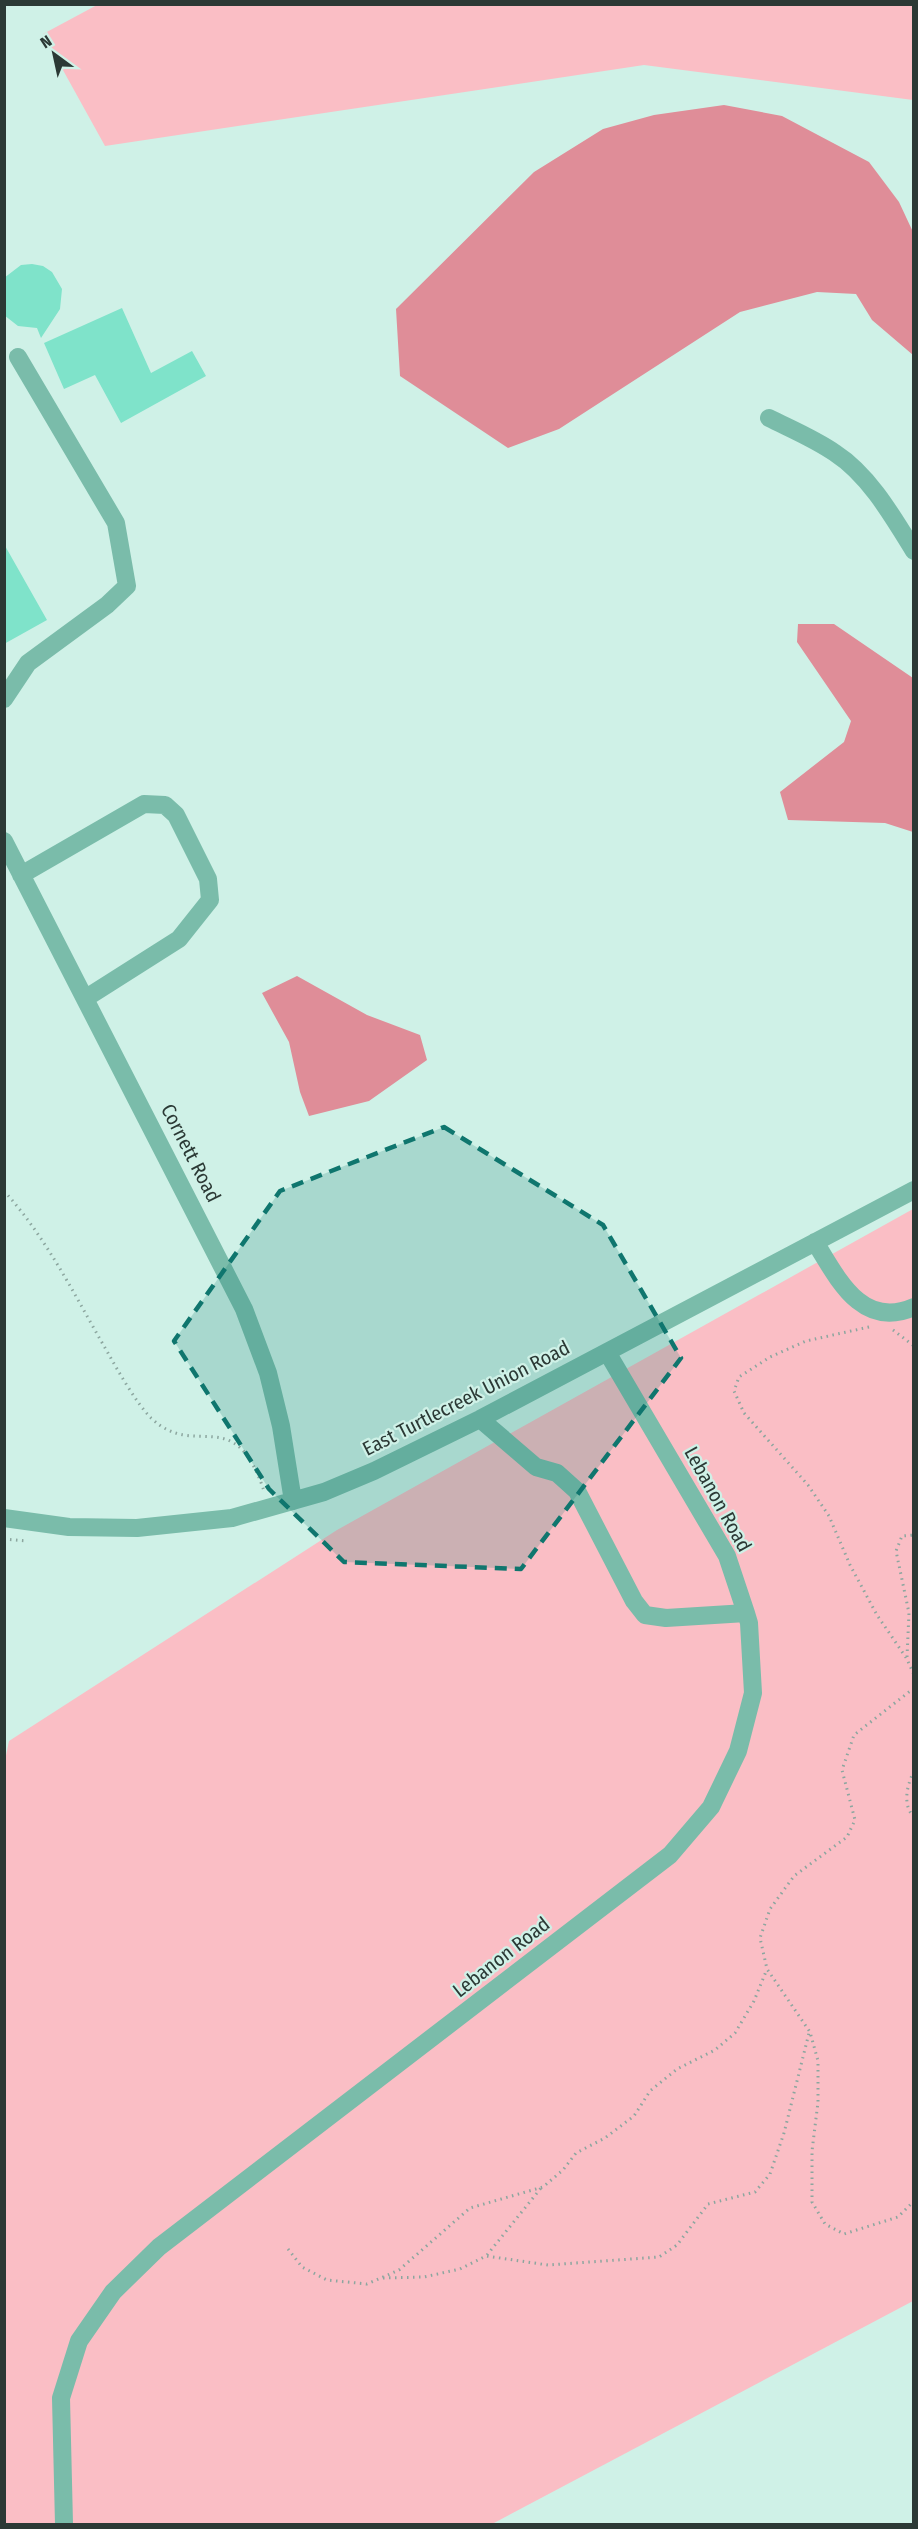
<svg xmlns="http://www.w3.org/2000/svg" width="918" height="2529" font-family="'Fira Sans Condensed',sans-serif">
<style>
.green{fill:#fabec5}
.water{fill:#df8d98}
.building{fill:#7fe3ca}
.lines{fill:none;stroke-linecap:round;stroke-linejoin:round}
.path{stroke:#8ca69f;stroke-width:3;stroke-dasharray:1.5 4.5;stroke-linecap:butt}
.minor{stroke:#7abcaa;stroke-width:18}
.marked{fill:#0f766e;fill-opacity:0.2;stroke:#0f766e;stroke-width:4.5;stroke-dasharray:12 8;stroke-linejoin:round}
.labels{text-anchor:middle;stroke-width:4.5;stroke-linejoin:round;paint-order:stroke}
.street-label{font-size:20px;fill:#2b3935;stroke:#cff1e7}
</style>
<rect width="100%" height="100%" fill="#cff1e7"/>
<path class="green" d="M97 5H913V100L644 65 105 146 43 34Z
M913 1209V2301L492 2524H5L4 1765 9 1741 337 1530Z"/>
<path class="water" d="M724 105 782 116 869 162 899 202 913 232V355L872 320 856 294 817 292 740 312 559 429 508 448 400 376 396 309 534 172 603 129 654 115Z
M798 624H834L913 678V832L885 823 788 820 780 792 844 742 851 721 797 642Z
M297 976 367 1015 420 1035 427 1060 369 1101 309 1116 300 1092 289 1042 262 993Z"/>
<path class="building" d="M32 264 43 266 52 272 62 289 60 309 41 338 37 328 18 326 4 315V278L21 265Z
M122 308 151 373 192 351 206 376 121 423 95 375 64 389 44 343Z
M4 544 47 620 4 644Z"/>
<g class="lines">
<path class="path" d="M4 1191C47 1238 76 1298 108 1353 118 1371 137 1404 151 1418 196 1461 234 1401 264 1491
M869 1327 806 1341 770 1357 739 1377 734 1391 744 1413 808 1485 829 1516 850 1565 877 1615 907 1659 914 1675
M893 1330 914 1346
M4 1539 27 1541
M907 1657 909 1613 896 1551 902 1536 914 1535
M914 1688 854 1735 842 1770 855 1820 847 1837 794 1876 770 1909 760 1938 767 1969 810 2032 818 2061V2102L812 2151V2202L825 2224 844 2234 898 2217 914 2201
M914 1771C907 1785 902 1805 914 1817
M288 2249 302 2267 327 2280 367 2284 399 2270 470 2208 543 2187 563 2170 576 2153 605 2138 634 2116 650 2091 677 2069 715 2050 735 2033 754 2001 767 1969
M487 2255 541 2188
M383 2278 424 2277 460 2269 486 2256 548 2265 659 2257 677 2245 708 2204 755 2192 770 2174 784 2133 809 2033"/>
<path class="minor" d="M769 418C791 429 815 439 835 453 869 475 893 517 914 551
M4 699 28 663 107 605 127 586 116 523 18 357
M4 841 244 1309 268 1373 281 1426 293 1501
M21 875 144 804 165 805 176 815 208 879 210 900 179 939 86 998
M815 1242C838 1279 862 1330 914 1307
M480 1419 536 1467 557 1473 577 1491 634 1601 645 1615 666 1618 746 1613
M4 1518 69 1527 137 1528 232 1518 324 1492 374 1471 480 1419 914 1190
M64 2524 61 2398 79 2341 113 2292 159 2247 670 1855 711 1807 738 1751 753 1693 749 1623 746 1613 727 1556 607 1352"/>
</g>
<path class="marked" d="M444 1127 603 1225 681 1358 521 1569 344 1562 269 1489 174 1341 280 1191Z"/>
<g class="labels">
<g class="street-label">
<text transform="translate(191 1153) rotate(63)" y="7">Cornett Road</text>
<text transform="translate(466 1398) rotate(-27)" y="7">East Turtlecreek Union Road</text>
<text transform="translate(718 1499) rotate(61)" y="7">Lebanon Road</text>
<text transform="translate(501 1957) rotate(-38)" y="7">Lebanon Road</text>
</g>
</g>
<rect width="918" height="2529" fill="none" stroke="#2b3935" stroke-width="12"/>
<g transform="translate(54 54) rotate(327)" stroke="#cff1e7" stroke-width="4.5" paint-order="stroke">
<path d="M0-4.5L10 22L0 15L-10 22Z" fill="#2b3935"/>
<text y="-9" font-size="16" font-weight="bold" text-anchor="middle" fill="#2b3935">N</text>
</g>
</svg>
